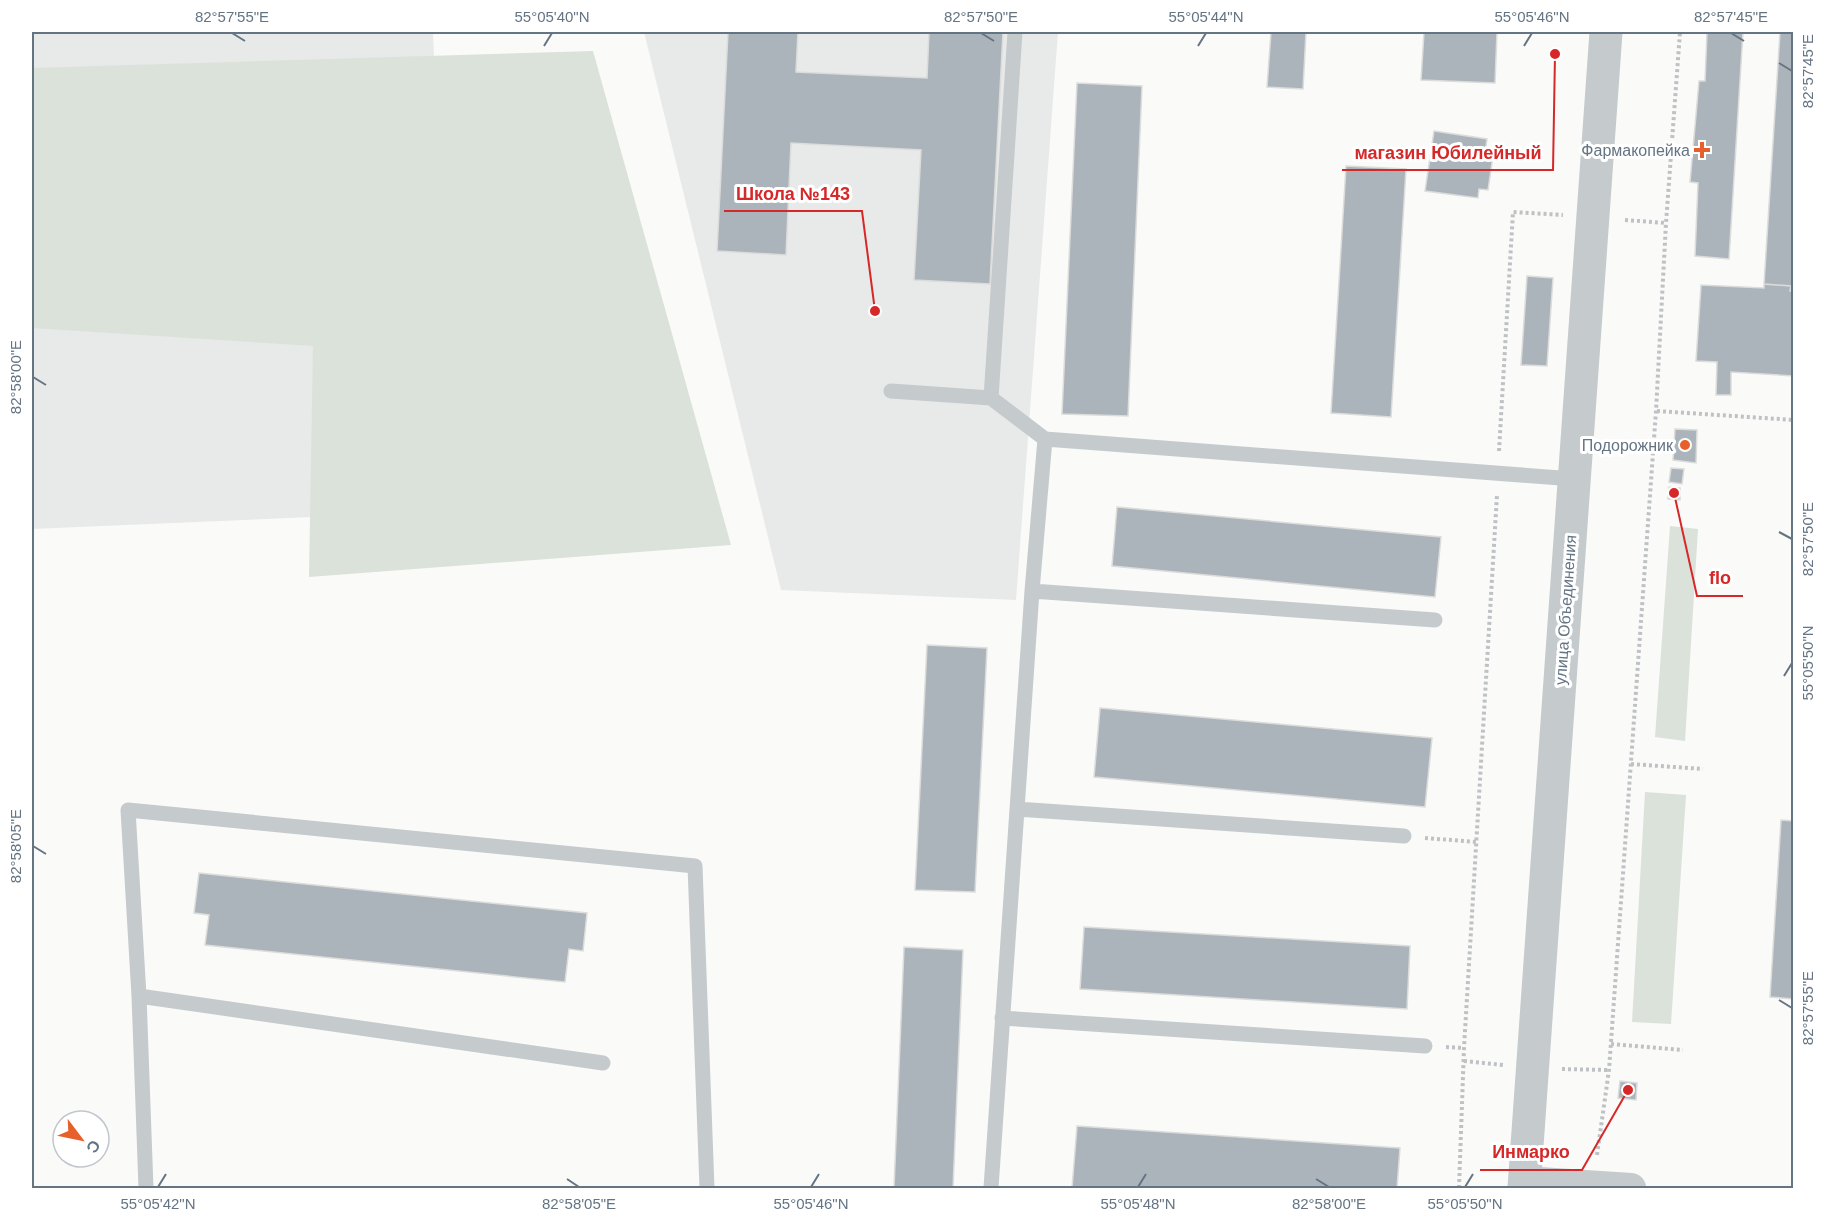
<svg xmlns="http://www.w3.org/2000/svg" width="1825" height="1220" font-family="Helvetica,sans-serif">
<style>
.built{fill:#e8e9e9}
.green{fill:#dbe2d9}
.building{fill:#acb4bb;stroke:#dcdcda;stroke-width:1.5}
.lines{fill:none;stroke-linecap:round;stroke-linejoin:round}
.path{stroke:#bfc2c5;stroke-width:4;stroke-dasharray:3 3;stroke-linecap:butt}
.service{stroke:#c5cacd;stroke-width:15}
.minor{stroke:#c5cacd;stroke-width:30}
.tertiary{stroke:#c5cacd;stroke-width:33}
.ticks{fill:none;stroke:#647483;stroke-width:2}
.poi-dot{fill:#e75f2b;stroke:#fff;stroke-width:2}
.labels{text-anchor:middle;stroke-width:6;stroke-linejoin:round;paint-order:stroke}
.poi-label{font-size:16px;fill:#647483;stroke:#fff;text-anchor:end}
.street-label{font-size:16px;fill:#647483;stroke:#fff}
.leader{fill:none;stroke:#d62828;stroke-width:2}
.callout-dot{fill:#d62828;stroke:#fff;stroke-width:2}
.callout-label{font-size:18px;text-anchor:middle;font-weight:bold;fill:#d62828;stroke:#fff;stroke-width:6;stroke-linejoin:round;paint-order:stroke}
.neatline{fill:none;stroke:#647483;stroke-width:2}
.ticks-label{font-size:15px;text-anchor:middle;fill:#647483}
</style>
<rect width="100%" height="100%" fill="#fafaf8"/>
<path class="built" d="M32 32H433L452 511 32 529Z
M644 32H1058L1016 600 781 590Z"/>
<path class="green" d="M593 51 731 545 309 577 313 346 32 328V68Z
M1670 526 1698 529 1685 741 1655 737Z
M1645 792 1686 795 1671 1024 1632 1022Z"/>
<path class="building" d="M728 32H798L796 72 927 78 929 32H1003L990 284 914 280 921 150 791 143 786 255 717 251Z
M1271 32H1306L1303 89 1267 87Z
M1424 32H1497L1495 83 1421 80Z
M1707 32H1743L1729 259 1695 256 1698 183 1690 182 1699 81H1705Z
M1780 32H1794V291H1790L1791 286 1764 284Z
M1077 83 1142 86 1128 416 1062 414Z
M1434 131 1487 139 1486 147 1494 149 1488 190 1479 189 1478 198 1425 191Z
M1346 166 1406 169 1391 417 1331 413Z
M1527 276 1553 278 1547 366 1521 365Z
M1764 284 1791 286 1790 291H1794V376L1731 372V395H1716L1717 362 1696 361 1701 285 1764 288Z
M1675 429 1697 430 1696 463 1673 460Z
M1671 468 1684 469 1682 484 1669 482Z
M1669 487 1680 488V500L1668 499Z
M1117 507 1441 537 1435 597 1112 566Z
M927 645 987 648 975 892 915 890Z
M1100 708 1432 738 1425 807 1094 777Z
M1781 820 1794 821V999L1770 997Z
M199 873 587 913 583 951 569 949 565 982 205 945 209 915 194 913Z
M1084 927 1410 946 1407 1009 1080 989Z
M904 947 963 950 953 1188H894Z
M1620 1081 1637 1083 1636 1100 1618 1098Z
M1077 1126 1400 1148 1397 1188H1072Z"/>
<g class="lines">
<path class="path" d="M1625 220 1666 223
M1657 411 1794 420
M1499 451 1513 212 1563 215
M1631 764 1703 769
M1425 838 1477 842
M1611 1044 1683 1050
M1446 1047 1464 1048
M1464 1061 1503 1065
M1562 1069 1609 1070
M1597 1155 1609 1070 1656 411 1666 223 1680 32
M1459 1188 1464 1048 1497 495"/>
<path class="service" d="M891 391 991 398 1045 439
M991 398 1015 32
M1032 591 1435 620
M1017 809 1404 836
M139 996 603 1063
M1002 1018 1425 1046
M146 1188 139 996 128 810 695 866 707 1188
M991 1188 1032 591 1045 439 1574 479"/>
<path class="minor" d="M1524 1181 1631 1188"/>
<path class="tertiary" d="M1524 1188 1606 32"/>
</g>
<path class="ticks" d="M232 33 245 41M981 33 994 41M1731 33 1744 41M544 46 552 33M1198 46 1206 33M1524 46 1532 33M1779 63 1792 71M33 377 46 385M1779 532 1792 539M1784 676 1792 663M33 846 46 854M1779 1000 1792 1008M567 1179 579 1187M1316 1179 1329 1187M158 1187 166 1174M811 1187 819 1174M1138 1187 1146 1174M1465 1187 1473 1174"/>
<g class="poi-dot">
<path d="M1699 141h6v6h6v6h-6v6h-6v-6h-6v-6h6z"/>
<circle cx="1685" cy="445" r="6"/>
</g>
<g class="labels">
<g class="poi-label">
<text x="1690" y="156">Фармакопейка</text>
<text x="1673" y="451">Подорожник</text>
</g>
<g class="street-label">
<text transform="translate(1565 610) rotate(-86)" y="6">улица Объединения</text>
</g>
</g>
<path class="leader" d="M1555 54L1553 170H1342M875 311L862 211H724M1674 493L1697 596H1743M1628 1090L1582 1170H1480"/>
<g class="callout-dot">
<circle cx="1555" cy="54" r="6"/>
<circle cx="875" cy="311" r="6"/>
<circle cx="1674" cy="493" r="6"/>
<circle cx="1628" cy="1090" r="6"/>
</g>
<g class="callout-label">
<text x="1448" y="159">магазин Юбилейный</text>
<text x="793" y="200">Школа №143</text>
<text x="1720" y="584">flo</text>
<text x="1531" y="1158">Инмарко</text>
</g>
<rect width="1825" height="1220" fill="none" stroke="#ffffff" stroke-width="66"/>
<g transform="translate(81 1139) rotate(122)"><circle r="28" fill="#ffffff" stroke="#c1c7cd" stroke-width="1.5"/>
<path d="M0-4.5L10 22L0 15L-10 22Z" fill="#e75f2b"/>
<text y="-9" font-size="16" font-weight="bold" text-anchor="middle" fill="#647483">С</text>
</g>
<rect x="33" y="33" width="1759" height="1154" class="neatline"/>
<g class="ticks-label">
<text x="232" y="22">82°57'55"E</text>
<text x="552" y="22">55°05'40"N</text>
<text x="981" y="22">82°57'50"E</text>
<text x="1206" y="22">55°05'44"N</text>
<text x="1532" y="22">55°05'46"N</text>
<text x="1731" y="22">82°57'45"E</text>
<text transform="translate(1808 71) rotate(-90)" y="5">82°57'45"E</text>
<text transform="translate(16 377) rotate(-90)" y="5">82°58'00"E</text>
<text transform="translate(1808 539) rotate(-90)" y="5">82°57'50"E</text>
<text transform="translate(1808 663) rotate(-90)" y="5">55°05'50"N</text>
<text transform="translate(16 846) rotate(-90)" y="5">82°58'05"E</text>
<text transform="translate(1808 1008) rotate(-90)" y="5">82°57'55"E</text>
<text x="158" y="1209">55°05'42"N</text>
<text x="579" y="1209">82°58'05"E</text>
<text x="811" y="1209">55°05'46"N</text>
<text x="1138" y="1209">55°05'48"N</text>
<text x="1329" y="1209">82°58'00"E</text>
<text x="1465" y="1209">55°05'50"N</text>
</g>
</svg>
